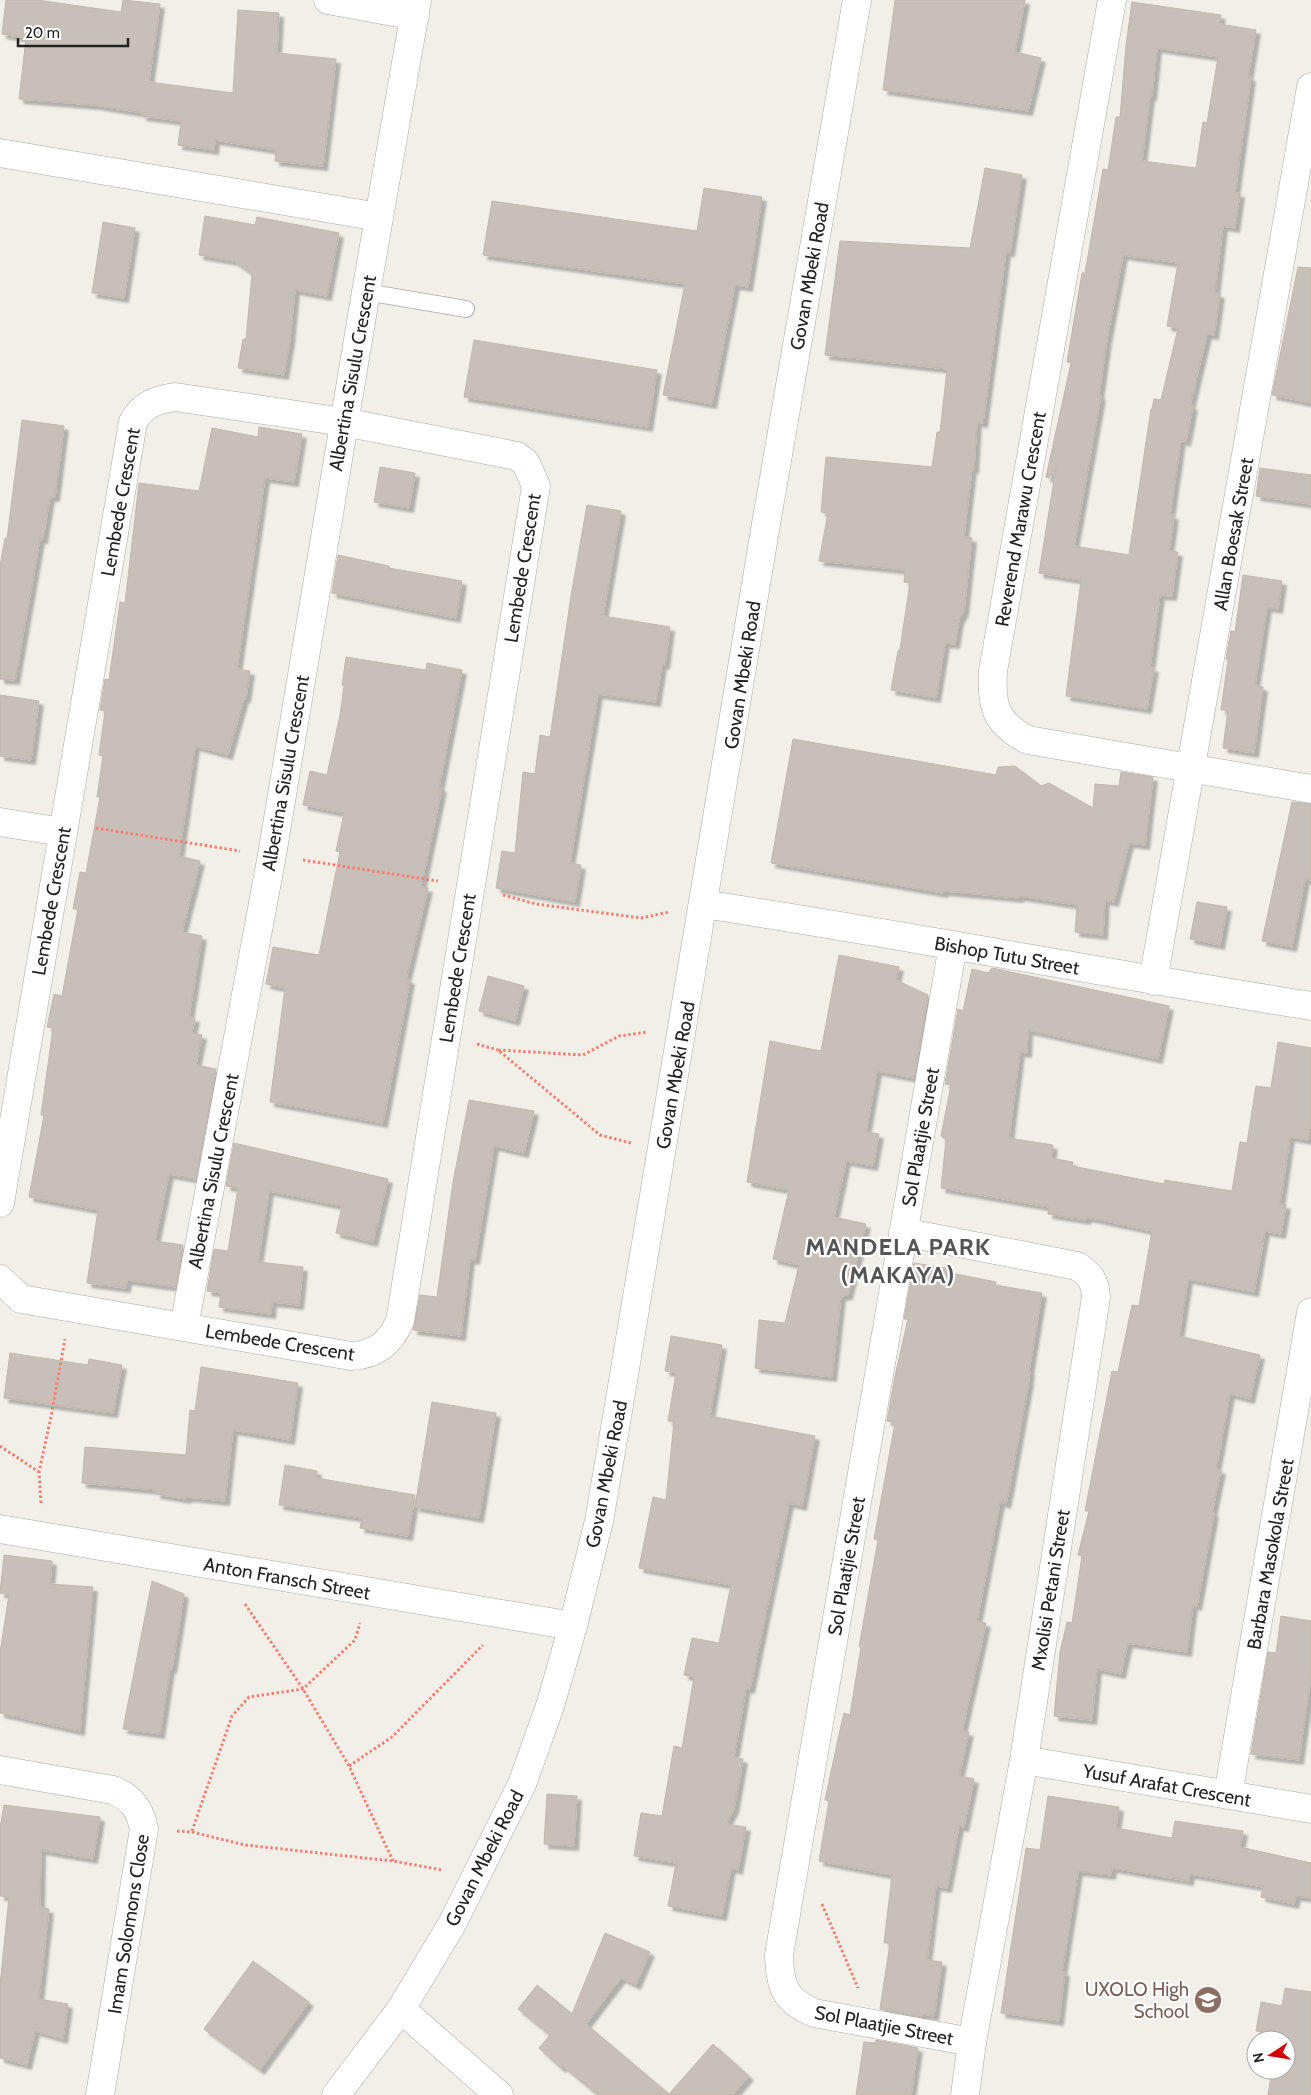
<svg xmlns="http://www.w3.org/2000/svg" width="1311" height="2095" font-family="Cabin,sans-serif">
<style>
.building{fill:#c7bfb8;stroke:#c4b6ab;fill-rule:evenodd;filter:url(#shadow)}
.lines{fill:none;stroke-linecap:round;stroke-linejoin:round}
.service-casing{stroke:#a9a9a9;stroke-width:18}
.minor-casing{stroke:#a9a9a9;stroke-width:29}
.path{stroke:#fa8072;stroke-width:3;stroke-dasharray:2.5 2.5;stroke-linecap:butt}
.service{stroke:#fff;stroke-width:16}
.minor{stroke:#fff;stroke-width:28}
.labels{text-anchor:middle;stroke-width:4.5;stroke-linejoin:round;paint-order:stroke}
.street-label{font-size:19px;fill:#222;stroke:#fff}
.education-label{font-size:19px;fill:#785e54;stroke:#fff;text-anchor:end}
.district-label{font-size:24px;font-weight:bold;letter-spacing:1px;fill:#555;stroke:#fff}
</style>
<defs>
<filter id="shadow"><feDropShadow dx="4.5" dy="4.5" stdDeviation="1" flood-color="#0004"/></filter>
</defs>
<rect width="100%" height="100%" fill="#f2efe9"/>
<path class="building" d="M6 0H37L121 12 123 0 160 4 149 82 233 93 238 10 279 13 277 53 336 59 323 166 275 161 276 150 215 140 214 150 178 145 181 121 142 116 143 113 95 105 19 99 26 38 2 34Z
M895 0H1025L1015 52 1041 58 1028 111 883 90Z
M1132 2 1221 15 1219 24 1256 30 1248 77H1251L1235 193H1240L1235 228 1223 226 1215 293 1220 294 1214 335 1207 334 1190 406H1193L1186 442 1181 440 1170 515H1174L1169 551 1178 552 1172 596 1160 595 1150 668H1154L1147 709 1066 696 1081 580 1039 573 1056 468 1049 478 1046 477 1071 363 1067 362 1082 273H1085L1103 169 1108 170 1116 117H1120L1126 45ZM1157 48 1218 57 1207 123 1203 122 1196 168 1142 161 1150 96H1152ZM1123 255 1178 263 1167 326 1178 328 1161 400 1154 399 1152 409H1151L1129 555 1074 546 1101 396H1099L1107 339Z
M985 168 1022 175 1010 252H1006L983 423 977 422 974 469 972 468 964 537 972 538 964 611 959 620 955 644 945 643 936 698 891 690 898 651 900 649 910 583 904 582 905 570 819 561 828 513 821 512 826 457 932 467 937 432H940L947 369 825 355 840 241 970 248Z
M704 188 762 197 748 287 735 285 712 404 663 395 685 284 483 255 492 201 697 231Z
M205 216 255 225 257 217 339 233 327 296 295 290 290 340 284 375 238 368 243 339H246L252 274 234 261 199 255Z
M103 222 135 228 124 298 92 293Z
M1298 267 1311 268V403L1272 395Z
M474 340 657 370 648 427 464 397Z
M22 420 64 426 55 497H50L43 539H40L15 680 0 679V566L5 538 7 539Z
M259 427 302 434 294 482 265 478 237 669 250 671 246 698H244L228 755 195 746 179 856 200 861 182 932 202 936 189 1017 195 1018 192 1033 202 1035 196 1065 216 1069 196 1179 169 1174 155 1241 183 1245 176 1287 127 1280 126 1288 87 1283 98 1210 29 1197 44 1115H41L53 1028 47 1027 54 994 62 996 78 909H73L80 872 86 873 100 797H97L103 756 99 755 105 711 100 710 105 679 109 680 120 602 125 603 139 483 199 491 212 428 258 437Z
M380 467 415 473 409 508 374 502Z
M1260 468 1311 475V504L1256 496Z
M587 505 621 511 603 616 670 627 665 665 662 664 656 702 598 694 570 863 581 865 575 902 496 888 502 851 515 853 523 772 535 774 540 735 550 737 571 596Z
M338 555 389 566V568L462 581 456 618 332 593Z
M1243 575 1282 581 1278 609 1267 607 1255 685 1263 687 1254 753 1223 748 1228 710H1221L1228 660 1226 659 1231 631 1235 632Z
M346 657 426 670 427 663 462 670 439 788H442L421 887 428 888 406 979 410 980 383 1123 270 1102 285 988 266 984 273 947 319 955 340 852 336 851 344 813 303 805 310 771 327 775 340 715 344 686 342 685Z
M0 695 39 701 31 760 0 756Z
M793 739 996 775 998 767 1015 766 1041 786 1049 783 1093 808 1095 784 1119 786 1121 772 1153 777 1145 845 1129 843 1114 902 1105 900 1103 935 1075 932 1077 905 1019 896V898L944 891 943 893 771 863Z
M1292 802 1311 804V880L1305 879 1292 947 1262 941Z
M1197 902 1227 907 1220 945 1190 939Z
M839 955 899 967 896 980 928 995 914 1078 877 1071 866 1132 879 1134 873 1166 846 1161 834 1217 866 1224 848 1295 841 1296 832 1377 755 1368 759 1320 785 1323 799 1265 773 1259 789 1190 747 1182 770 1041 821 1051Z
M992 968 1169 1006 1158 1059 1028 1030 1027 1053 1020 1052 1009 1138 1053 1145 1051 1158 1073 1162 1072 1166 1164 1184 1165 1180 1232 1191 1240 1142 1247 1143 1256 1086 1271 1088 1278 1042 1311 1048V1119L1308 1140 1290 1137 1280 1204 1286 1205 1281 1234 1265 1231 1254 1292 1188 1279 1179 1336 1260 1355 1250 1399 1230 1394 1216 1469 1221 1470 1212 1513H1214L1197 1606 1193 1605 1187 1652 1128 1643 1121 1674 1097 1669 1092 1720 1054 1716 1060 1652 1067 1622 1072 1623 1082 1556 1078 1555 1089 1511H1085L1112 1371 1118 1372 1132 1305 1139 1306 1152 1231 1087 1217 1086 1220 1048 1214 1049 1207 941 1188 946 1140 941 1136 951 1085 945 1084 958 1009 963 1011 972 969 988 973Z
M488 976 524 986 515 1021 479 1011Z
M469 1100 534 1111 524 1153 494 1146 475 1260 470 1259 461 1336 413 1330 420 1295 437 1297 453 1182Z
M234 1143 388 1179 373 1242 336 1233 342 1206 269 1191 258 1262 303 1267 299 1305 272 1302 271 1314 219 1307 221 1293 207 1291 214 1249 228 1251 238 1188 226 1186Z
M914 1263 946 1268V1272L996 1282 995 1285 1042 1293 1029 1371H1030L1028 1386 1009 1490 1006 1504 1000 1502 977 1621 986 1623 962 1731 969 1732 959 1776 974 1779 964 1827 959 1826 947 1888 936 1886 927 1960 942 1962 934 2016 923 2014 922 2017 880 2009 890 1943H884L892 1875 819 1861 829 1801 825 1800 840 1730 844 1713 850 1715 861 1647H859L878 1540 874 1539 895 1423 887 1421 895 1376 908 1319H904Z
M671 1336 722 1345 710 1416 815 1436 802 1506 789 1503 750 1689 746 1688 734 1757 743 1759 734 1809 726 1824 746 1827 738 1870 731 1868 722 1916 668 1906 676 1863 634 1856 641 1813 662 1816 674 1746 682 1748 694 1677 684 1675 692 1638 719 1643 731 1585 639 1568 653 1497 666 1500 674 1422 668 1421 676 1373 665 1371Z
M10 1353 88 1365 89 1359 122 1365 113 1413 4 1398Z
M201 1367 298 1383 290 1440 233 1430 225 1501 187 1497 186 1499 156 1494 157 1490 82 1483 85 1447 186 1455 190 1410 195 1411Z
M432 1402 496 1413 479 1518 415 1507Z
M285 1465 317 1471 316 1478 415 1495 408 1536 360 1528 362 1518 279 1505Z
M4 1555 52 1561 50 1584 93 1587 80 1731 0 1713V1653L9 1594 0 1593Z
M152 1581 184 1594 172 1669 170 1668 160 1734 123 1729Z
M1281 1616 1311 1621V1676L1299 1760 1251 1754 1268 1652 1276 1653Z
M547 1794 577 1796 574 1846 544 1844Z
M1048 1796 1119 1807 1116 1828 1172 1838 1175 1821 1243 1831 1240 1847 1311 1863V1898L1296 1896 1294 1904 1261 1897 1263 1887 1190 1874 1189 1881 1112 1868 1111 1875 1078 1871 1062 1972H1065L1059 2021 1001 2013 1026 1848 1040 1850Z
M4 1805 100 1817 93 1859 41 1850 40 1908 49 1909 39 1999 68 2004 63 2039 35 2031 27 2065 0 2058V1985L9 1897 0 1896V1828Z
M605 1933 650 1952 636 1985 621 1978 586 2024 669 2094 713 2044 749 2076 733 2095H598L563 2066 561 2068 539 2048 550 2035 518 2009 537 1985 572 2014Z
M253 1961 309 2002 260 2070 204 2029Z
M1285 1988 1311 1992V2095H1268L1272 2070H1286V2040H1277L1278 2035 1256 2031 1261 2002 1282 2006Z
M876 2040 918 2048 911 2095H856L864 2042 875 2043Z"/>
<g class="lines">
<defs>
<path id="service" d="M366 292 466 309"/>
<path id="minor" d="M328 0 415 16
M1112 0 993 671C991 706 995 723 1028 740L1311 789
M0 153 379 217
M0 822 62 832
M703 904C906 935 1108 974 1311 1006
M953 945 779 1955C780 1986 784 2000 814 2013L972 2042
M1153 981 1311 87
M0 1203 133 422C143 404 156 400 175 397L344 422 517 456 526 463 536 486 400 1321C390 1343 376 1355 351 1356L21 1299 0 1279
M903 1232 1077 1266C1090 1274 1095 1281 1096 1297L1024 1760 972 2042 965 2095
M184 1327 272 855 366 292 417 0
M0 1529 573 1626
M1024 1760 1311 1809
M0 1770 113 1790C132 1798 140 1809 144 1829L100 2095
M1228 1795 1311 1312
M401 2009 499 2095
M336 2095 401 2009 452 1924 522 1784 550 1706 573 1626 599 1521 619 1405 767 518 857 0"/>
</defs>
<use href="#service" class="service-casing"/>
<use href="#minor" class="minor-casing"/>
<path class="path" d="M96 828 240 851
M303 860 438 881
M503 895 536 904 641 918 669 912
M477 1044 498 1050
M631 1143 600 1135 498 1050 583 1055 619 1036 648 1032
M0 1446 39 1472
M41 1503 39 1472 51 1417 65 1339
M245 1604 303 1689 349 1766 393 1861
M349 1766 392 1737 483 1645
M177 1831 192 1832 245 1845 393 1861 442 1870
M192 1831 232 1716 249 1697 303 1689 355 1640 360 1623
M822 1904 858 1988"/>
<use href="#service" class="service"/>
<use href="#minor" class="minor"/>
</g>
<defs>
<symbol id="school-disc" viewBox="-11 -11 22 22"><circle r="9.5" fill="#8d6e63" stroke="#fff"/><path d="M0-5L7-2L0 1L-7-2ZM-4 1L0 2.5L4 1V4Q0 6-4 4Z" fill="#fff"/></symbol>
</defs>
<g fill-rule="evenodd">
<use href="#school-disc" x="1192" y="1984" width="32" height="32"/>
</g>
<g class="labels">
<g class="street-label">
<text transform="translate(809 276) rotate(-80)" y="7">Govan Mbeki Road</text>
<text transform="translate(352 373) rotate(-80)" y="7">Albertina Sisulu Crescent</text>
<text transform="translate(120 502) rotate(-80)" y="7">Lembede Crescent</text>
<text transform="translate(1020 519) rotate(-80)" y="7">Reverend Marawu Crescent</text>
<text transform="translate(1233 534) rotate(-80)" y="7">Allan Boesak Street</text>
<text transform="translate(522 568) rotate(-81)" y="7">Lembede Crescent</text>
<text transform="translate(742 675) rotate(-81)" y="7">Govan Mbeki Road</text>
<text transform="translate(285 773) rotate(-80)" y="7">Albertina Sisulu Crescent</text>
<text transform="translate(51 901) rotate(-80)" y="7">Lembede Crescent</text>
<text transform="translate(1007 955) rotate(10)" y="7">Bishop Tutu Street</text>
<text transform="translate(457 968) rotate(-81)" y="7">Lembede Crescent</text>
<text transform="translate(675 1075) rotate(-80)" y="7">Govan Mbeki Road</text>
<text transform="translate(920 1137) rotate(-80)" y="7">Sol Plaatjie Street</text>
<text transform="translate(213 1171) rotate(-79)" y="7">Albertina Sisulu Crescent</text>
<text transform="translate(280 1342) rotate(9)" y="7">Lembede Crescent</text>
<text transform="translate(606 1474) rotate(-79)" y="7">Govan Mbeki Road</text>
<text transform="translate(1270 1554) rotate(-80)" y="7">Barbara Masokola Street</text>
<text transform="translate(846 1566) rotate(-80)" y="7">Sol Plaatjie Street</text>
<text transform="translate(287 1578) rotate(10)" y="7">Anton Fransch Street</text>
<text transform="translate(1050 1590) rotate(-81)" y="7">Mxolisi Petani Street</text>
<text transform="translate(1167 1785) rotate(10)" y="7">Yusuf Arafat Crescent</text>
<text transform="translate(484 1858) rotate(-63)" y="7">Govan Mbeki Road</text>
<text transform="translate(128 1924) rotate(-81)" y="7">Imam Solomons Close</text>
<text transform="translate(884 2025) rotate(11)" y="7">Sol Plaatjie Street</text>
</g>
<g class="education-label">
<text x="1189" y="1996">UXOLO High<tspan x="1189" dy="22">School</tspan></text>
</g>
<g class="district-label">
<text x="898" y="1255">MANDELA PARK<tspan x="898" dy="28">(MAKAYA)</tspan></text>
</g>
</g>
<g transform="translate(1271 2055) rotate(258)"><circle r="24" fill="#ffffff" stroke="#a7a7a7"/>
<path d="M0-4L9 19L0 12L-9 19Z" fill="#d40000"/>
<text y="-8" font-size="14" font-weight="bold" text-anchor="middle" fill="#222222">N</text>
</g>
<path d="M18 38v8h110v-8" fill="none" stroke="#222222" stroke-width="2.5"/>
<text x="25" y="38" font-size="15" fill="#222222" stroke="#ffffff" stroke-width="4" paint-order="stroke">20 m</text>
</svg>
